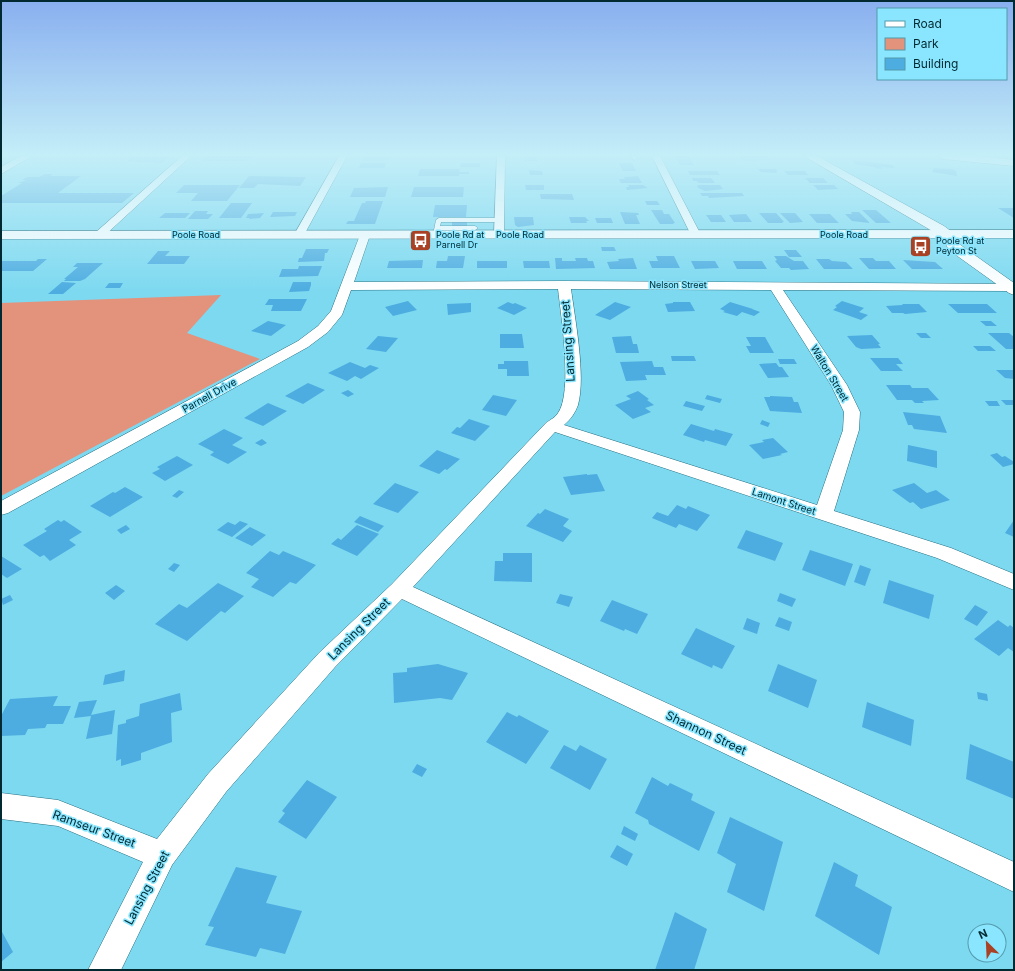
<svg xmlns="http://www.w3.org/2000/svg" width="1015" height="971" font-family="Inter,sans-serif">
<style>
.green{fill:#e3927c}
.building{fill:#4dace0}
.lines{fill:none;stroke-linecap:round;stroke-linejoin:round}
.service-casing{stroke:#246e7f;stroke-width:1}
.minor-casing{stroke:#246e7f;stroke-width:1}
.tertiary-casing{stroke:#246e7f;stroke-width:1}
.secondary-casing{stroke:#246e7f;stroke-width:1}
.service{fill:#fff;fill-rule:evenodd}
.minor{fill:#fff;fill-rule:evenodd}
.tertiary{fill:#fff;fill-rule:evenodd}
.secondary{fill:#fff;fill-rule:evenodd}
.labels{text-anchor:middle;stroke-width:3;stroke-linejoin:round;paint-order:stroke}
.far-street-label{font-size:9px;fill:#002932;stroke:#8ae6fe}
.far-poi-label{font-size:9px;fill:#002932;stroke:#8ae6fe;text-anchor:start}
.street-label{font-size:10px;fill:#002932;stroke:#8ae6fe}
.near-street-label{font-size:12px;fill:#002932;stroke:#8ae6fe}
</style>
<rect width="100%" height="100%" fill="#7dd9f0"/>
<path class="green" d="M221 295 187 333 260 359 1 496V303Z"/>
<path class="building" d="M207 156H252L247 161H201Z
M675 156H689L694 165H680Z
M740 156H767L770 160 745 161 742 160Z
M131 157H169L162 163 128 161Z
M364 157H390L389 160 362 161Z
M524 157H535L537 161H525Z
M853 160 893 165 894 168 882 167V169L875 168V167L854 164Z
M361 163H386L384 168H359Z
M461 163H480V167H460Z
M619 163H632L636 171H623Z
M934 168 952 169 956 171 957 176 932 172Z
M420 169H460L459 172H469V174H459V176H418Z
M758 169H776L778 171H776L777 173 761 172Z
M529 170 542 171 543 175H530Z
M688 171H717L720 175H690Z
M784 171H805L808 175H788Z
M45 174H53L50 176H81L58 193H134L122 203H1V196L22 183H18L27 180H22L27 177H39Z
M249 176 306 177 300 186 258 184 254 188H239Z
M638 176 642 183H621L619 179H625L624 177Z
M692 178H711L715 183H699L697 181H693Z
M805 178H823L828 183H810Z
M184 185H240L227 201H191L198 193H176Z
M525 185H544V190H526Z
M628 185H643L648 188 627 190 626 187H629Z
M699 185H720L723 189 705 191 698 188 697 186Z
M813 185H834L838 189 818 190Z
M388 187 385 197H350L354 188Z
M414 187H464L463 197H411Z
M700 193H742L744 196 709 198 708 196H702Z
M540 194H572L574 200 541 199Z
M366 201H383L375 224H346L348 221H354L362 203H365Z
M645 201H657L660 205H647Z
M231 203H252L241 218H219Z
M435 205H467L466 217H433Z
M998 208H1014V218Z
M651 210H662L664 214H669L675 223H673L674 224H660Z
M862 210H876L891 223H876Z
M195 211H208L206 214H213L208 219H188Z
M273 212H297L295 216 270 217Z
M620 212 638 213 639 215H636L640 224H625Z
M851 212H859L870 223 852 221 845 214H852Z
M165 213H190L185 218H159Z
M264 213 260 218 249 219 250 218H246L248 214Z
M759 213H776L784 222H782L783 223H768Z
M780 213H795L803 222 790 223Z
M746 214 752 222H734L729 215Z
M809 214H830L839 223H817Z
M706 215H721L726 222H711Z
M514 217H533L534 225 518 227 515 225Z
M569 217H585L589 221H586L587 223H571Z
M595 218H611L613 223H597Z
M452 222H467V227H452Z
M601 247H614L616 251H602Z
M306 249H329L327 253H325L324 261 298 262 299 258H302Z
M784 250H796L802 257H789Z
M158 251H170L165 256H190L184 264H147Z
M448 256H465L463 268H436L437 261H447Z
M656 256H674L680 268H652L649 261H658Z
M774 256H786L794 261H803L809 269 791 270 789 268H781L775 261 777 260Z
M555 258H562V261H576L575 258H587L588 261H593L595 268 556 269Z
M633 258 637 269H610L607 262 619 261 618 259Z
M859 258H873L876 261H889L896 269H869Z
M38 259H47L33 271H1V261H36Z
M816 259H829L832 261 846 262 853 269H824Z
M423 260 422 268H387L389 261Z
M903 260 935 262 943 269H912Z
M477 261H507V268H477Z
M523 261H549L550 268H524Z
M691 261H715L719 268 695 269Z
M733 261H762L767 269H737Z
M77 263H103L85 279 80 281H64L66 279H64L78 267H73Z
M299 266H322L318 276 279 277 282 269H298Z
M62 282 76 283 63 294H48Z
M293 282H311V285L309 291 289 292Z
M109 283H123L120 288H105Z
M269 299H307L301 311H271L273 305H265Z
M408 301 417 310 393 316 385 307Z
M842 301 864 308 859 312 868 315 861 320 833 310 837 307 835 306Z
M508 302 513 304 515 303 527 308 514 315 497 308Z
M615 302 631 307 610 320 595 315Z
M673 302H690L695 311 668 312 665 304 673 303Z
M730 302 753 309H752L760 312 754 316 742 312 737 316 723 312 725 311 720 309Z
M471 303V312L448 315 447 304Z
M902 304H919L927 312 905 314 903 313H892L886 306 903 305Z
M948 304H987L997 313H958Z
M268 321 286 325 271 336 251 331Z
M980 321H991L997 326H986Z
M916 333H926L931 338H921Z
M988 333H1009L1014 337V349H1006Z
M500 334H522L524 348H500Z
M872 335 880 344H878L881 348 861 349 856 347 847 336Z
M378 336 398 338 386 352 366 349Z
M631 336 633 344H637L639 353H616L612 337Z
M746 337H765L774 353H750L746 346H751Z
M973 346H990L996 351H978Z
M671 356H694L696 361H672Z
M870 358H898L903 364H896L903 371H881Z
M778 359H794L797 364H780Z
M504 361H528L529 376H507V369H498V364H504Z
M652 361 654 367H663L666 375H645L647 380 626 381 620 362Z
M350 362 365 368 370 365 379 368 361 379 355 376 347 381 328 373Z
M776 363 779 367H782L789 377 768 378 759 364Z
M996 370H1014V379L1005 378Z
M308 383 325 390 303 404 285 396Z
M886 385H910L912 388H928L939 400 922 401 924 403H915L912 400H897Z
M348 390 354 394 348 397 341 393Z
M638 391 649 399 647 400 654 405 645 408 651 412 633 419 615 405 631 399 626 396Z
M493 395 517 400 506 416 482 410Z
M707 395 722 399 720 403 705 399Z
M770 396 792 397 794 402H798L802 413 770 411 764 397H770Z
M1001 400H1013L1014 405H1006Z
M686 401 705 406 702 411 683 406Z
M985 401H997L1000 406H989Z
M268 403 287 411 263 426 244 418Z
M903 412 940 416 947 433 914 429 912 425H908Z
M469 419 490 426 475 441 451 433 457 427 460 428Z
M762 420 770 423 768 427 760 424Z
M691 424 714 431 715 429 733 434 726 446 705 440 704 442 683 435Z
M224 429 243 438 232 445 247 452 228 464 210 455 214 452 198 444Z
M773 438 788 452 780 454 782 455 763 459 749 445 764 442 762 440Z
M262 439 267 443 261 446 255 443Z
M908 445 937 451V468L907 461Z
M437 450 460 459 447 470 445 469 439 474 419 466Z
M997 453 1002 457 1005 456 1014 462V464L1003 467 990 455Z
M177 456 193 465 165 481 152 473 160 469 157 467Z
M587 474V475L597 474 605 491 571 495 563 477Z
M395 483 419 492 398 513 373 504Z
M914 483 927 493 936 490 950 500 921 509 913 502 910 503 892 490Z
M125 487 143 497 110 517 90 506 113 492 115 493Z
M179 490 184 492 177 498 172 496Z
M677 505 686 509 688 506 710 515 697 531 679 524 676 528 652 518 657 512 668 516Z
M545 509 569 519 563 526 572 531 563 542 526 526 538 513 540 514Z
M360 516 384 526 378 532 354 522Z
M58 520 61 522 64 520 82 532 69 540 76 545 50 561 44 555 40 557 23 545 47 531 44 529Z
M1014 520V537L1005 533Z
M240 521 248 524 232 537 217 530 228 522 235 525Z
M126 525 130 529 121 534 117 530Z
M357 525 379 534 357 556 331 544 338 538 341 540Z
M250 527 266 535 252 546 235 538Z
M746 530 783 543 775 561 737 548Z
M810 550 853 564 845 586 802 570Z
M270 551 279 555 283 551 316 565 296 584 290 582 273 597 251 587 259 579 246 573Z
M503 553H532V582L494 581 495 561H503Z
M1 556 22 569 7 578 1 574Z
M174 563 180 565 174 572 168 569Z
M860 565 871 569 865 586 854 582Z
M889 580 934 595 929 619 883 603Z
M218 583 244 596 225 613 221 611 187 641 155 624 179 604 187 608Z
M116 585 125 591 114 600 105 593Z
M780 593 796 599 792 607 777 601Z
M560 594 573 597 569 607 556 603Z
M10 595 13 600 3 605 1 599Z
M612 600 648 614 637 634 625 629 624 631 600 621Z
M975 605 988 612 977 626 964 619Z
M779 617 792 622 789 631 775 626Z
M747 618 760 623 757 634 743 629Z
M998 620 1008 627 1010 625 1014 628V652L1008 648 999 656 974 639Z
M696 628 735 646 722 669 713 665 712 668 681 654Z
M438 664 468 673 452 700 440 698 394 703 393 673 407 672V668Z
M778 664 817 680 808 708 768 691Z
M125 670 124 681 103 685 105 675Z
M977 692 987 694 988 701 978 699Z
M180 693 182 710 171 713 172 742 141 753V760L121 766V759L116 761 118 725 126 723V720L139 716 140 704Z
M58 696 53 706H71L63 724H47L45 728 28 729 25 735 1 736V716L10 699Z
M97 700 91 715 115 710 112 734 86 739 91 716 74 718 79 702Z
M867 702 914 720 911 746 862 727Z
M507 712 517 717 519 715 549 731 526 764 486 742Z
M970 744 1014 762V799L966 779Z
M564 745 576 751 580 745 607 759 590 790 550 768Z
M417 764 427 769 422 777 412 772Z
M652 777 668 786 670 783 693 794 691 800 715 812 699 851 649 824 648 820 635 813Z
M307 780 337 797 306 839 278 822 285 813 282 811Z
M730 817 783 842 764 911 727 892 736 864 717 853Z
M624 826 638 834 635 841 621 834Z
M617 845 633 854 627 866 610 857Z
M834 862 858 875 855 886 892 907 879 955 815 916Z
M236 867 277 876 266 903 302 911 285 954 260 948 256 957 205 945 214 927 208 926Z
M675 912 707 929 694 970H655Z
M1 930 13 952 1 962Z"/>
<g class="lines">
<defs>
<path id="service" d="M631 156H635L637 159 634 160Z
M648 156H653L651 157Z
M439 218H500L503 220 500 222H441L440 226H475L478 228 475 230H440L439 235 436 237 433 235 436 220Z"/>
<path id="minor" d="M21 156H32L1 174V167Z
M182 156H191L103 237H95L94 235 95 233Z
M339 156H347L304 235 303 237H295L294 235Z
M497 156H505L504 235 499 238 494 235Z
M652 156H660L701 235 700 237H692L691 235Z
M365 232 370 235 354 282 564 281 1014 284V290L1010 291 783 290 847 385 860 412 859 430 834 511 951 548 1014 574V590L937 558 555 432 413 587 1014 862V892L402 599 335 667 226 792 172 865 121 970H88L143 862 58 826 1 819V793L58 800 157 839 208 774 319 653 392 584 546 423C550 420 556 417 558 413 573 392 561 315 558 289L351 290 342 315 328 332 308 347 8 513 1 515V501L298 341 318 326 331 311 360 235ZM571 289 771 290 831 385 844 412 843 430 817 505 564 425C571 419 575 413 578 405 586 376 575 319 571 289Z"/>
<path id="tertiary" d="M804 156H817L944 226 952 232 959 244 1014 283V295L1009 293 949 250 942 237 934 232Z
M938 156H978L1014 160V166L943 159Z"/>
<path id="secondary" d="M1014 230V238L1 239V231Z"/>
</defs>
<use href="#service" class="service-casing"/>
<use href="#minor" class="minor-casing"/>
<use href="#tertiary" class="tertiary-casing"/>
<use href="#secondary" class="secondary-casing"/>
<use href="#service" class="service"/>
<use href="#minor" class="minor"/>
<use href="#tertiary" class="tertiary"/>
<use href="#secondary" class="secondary"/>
</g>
<linearGradient id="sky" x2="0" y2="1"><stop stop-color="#89afef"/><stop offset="0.53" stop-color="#c4eef8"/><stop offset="1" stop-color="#c4eef8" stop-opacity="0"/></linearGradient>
<rect width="1015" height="292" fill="url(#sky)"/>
<defs>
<symbol id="bus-square" viewBox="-11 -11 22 22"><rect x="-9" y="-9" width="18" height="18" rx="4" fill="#a94124" stroke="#8ae6fe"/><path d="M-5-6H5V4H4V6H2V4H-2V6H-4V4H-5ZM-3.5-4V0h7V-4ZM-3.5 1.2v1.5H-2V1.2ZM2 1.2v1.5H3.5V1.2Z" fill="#fff"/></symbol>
</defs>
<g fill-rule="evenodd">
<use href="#bus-square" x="408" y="228" width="25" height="25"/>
<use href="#bus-square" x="908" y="234" width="25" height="25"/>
</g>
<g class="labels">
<g class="far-street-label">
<text x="196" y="238">Poole Road</text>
<text x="520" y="238">Poole Road</text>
<text x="844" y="238">Poole Road</text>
<text x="678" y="288">Nelson Street</text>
</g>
<g class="far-poi-label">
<text x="436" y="238">Poole Rd at<tspan x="436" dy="10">Parnell Dr</tspan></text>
<text x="936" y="244">Poole Rd at<tspan x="936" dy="10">Peyton St</tspan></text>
</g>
<g class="street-label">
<text transform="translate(830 373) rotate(59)" y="4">Walton Street</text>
<text transform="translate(209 395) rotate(-29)" y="4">Parnell Drive</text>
<text transform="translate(784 501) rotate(18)" y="4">Lamont Street</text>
</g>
<g class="near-street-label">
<text transform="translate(568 341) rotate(-94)" y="4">Lansing Street</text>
<text transform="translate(359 629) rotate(-45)" y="4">Lansing Street</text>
<text transform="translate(706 733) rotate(25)" y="4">Shannon Street</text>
<text transform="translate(94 829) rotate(20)" y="4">Ramseur Street</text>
<text transform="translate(147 888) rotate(-62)" y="4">Lansing Street</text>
</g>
</g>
<rect width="1015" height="971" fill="none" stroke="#002932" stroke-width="4"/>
<rect x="877" y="8" width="130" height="72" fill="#8ae6fe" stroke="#539aac"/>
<rect x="885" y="21" width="20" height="6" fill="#ffffff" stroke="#539aac"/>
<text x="913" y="28" font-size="12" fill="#002932">Road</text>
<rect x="885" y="38" width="20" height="12" fill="#e3927c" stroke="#539aac"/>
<text x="913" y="48" font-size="12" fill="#002932">Park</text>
<rect x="885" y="58" width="20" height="12" fill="#4dace0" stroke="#539aac"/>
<text x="913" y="68" font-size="12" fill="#002932">Building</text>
<g transform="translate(987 943) rotate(336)"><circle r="19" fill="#8ae6fe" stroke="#539aac"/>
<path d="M0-3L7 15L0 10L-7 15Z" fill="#a94124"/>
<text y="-6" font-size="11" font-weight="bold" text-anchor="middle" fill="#002932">N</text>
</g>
</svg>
